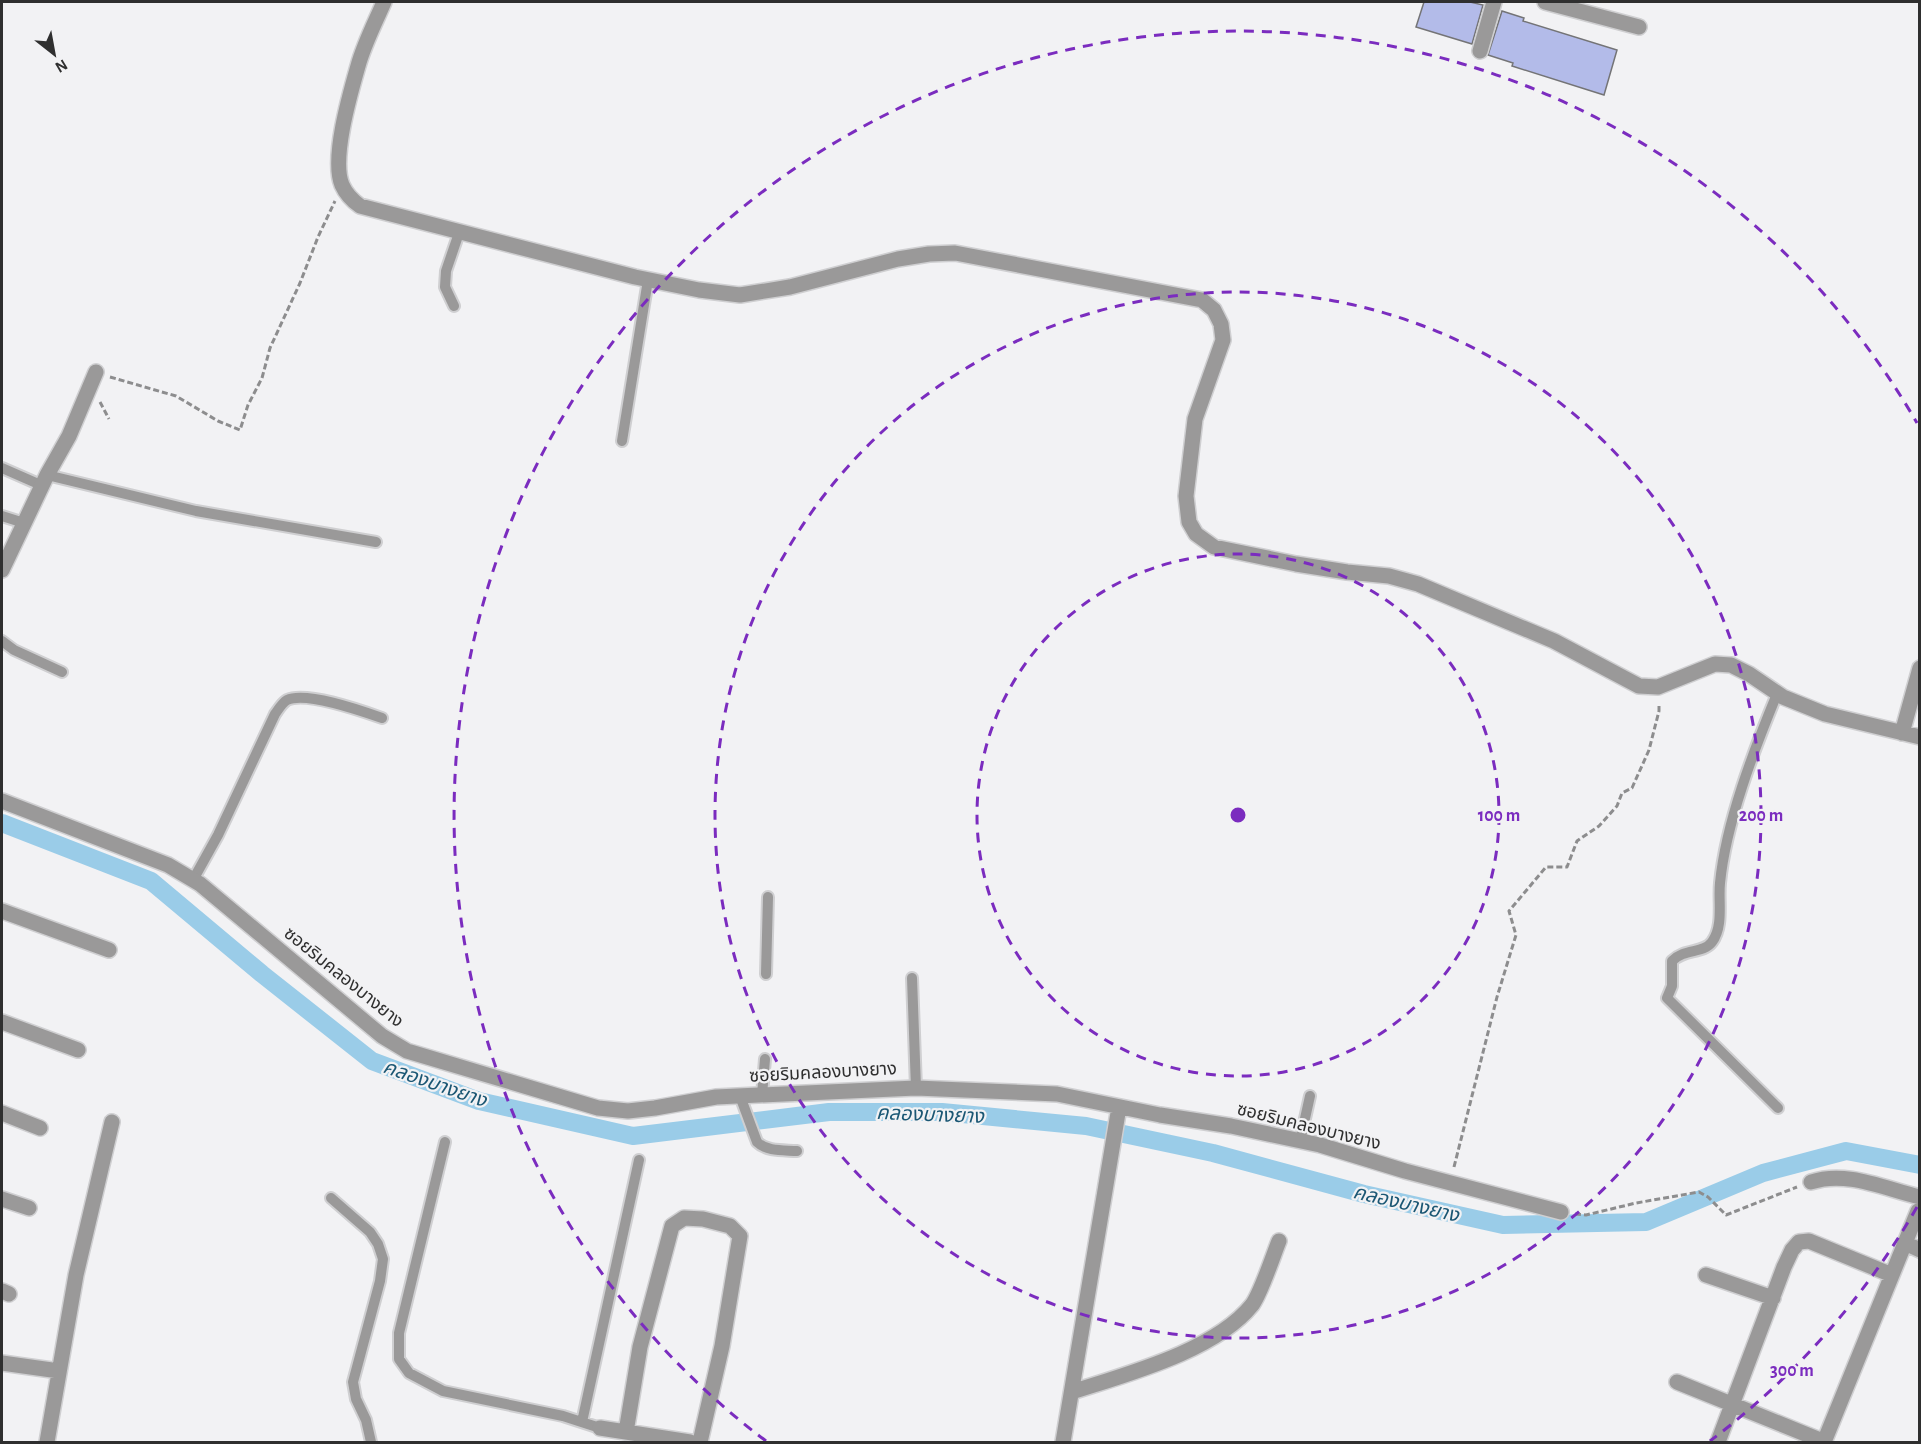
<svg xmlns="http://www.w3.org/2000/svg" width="1921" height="1444" font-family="'Alegreya Sans','Noto Sans Thai',sans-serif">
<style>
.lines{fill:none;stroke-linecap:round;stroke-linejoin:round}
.canal{stroke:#9acce8;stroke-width:18}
.building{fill:#b3bbe9;stroke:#747476;stroke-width:1.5}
.service-casing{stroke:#cfcfd1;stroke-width:14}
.minor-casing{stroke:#cfcfd1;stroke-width:18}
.path{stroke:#8d8d8e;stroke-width:3;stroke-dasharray:6 3;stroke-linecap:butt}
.service{stroke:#9a9999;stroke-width:10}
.minor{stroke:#9a9999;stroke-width:15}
.ring{fill:none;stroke:#7b2cbf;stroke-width:3;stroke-dasharray:10 8}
.labels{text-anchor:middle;stroke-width:4.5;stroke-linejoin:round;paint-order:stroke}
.street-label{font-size:18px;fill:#2f2f2f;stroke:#f2f2f4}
.water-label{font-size:20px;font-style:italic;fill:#1b5774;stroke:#f2f2f4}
.centre{fill:#7b2cbf;stroke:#f2f2f4;stroke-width:3}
.ring-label{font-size:18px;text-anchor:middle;font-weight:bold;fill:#7b2cbf;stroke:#f2f2f4;stroke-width:4.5;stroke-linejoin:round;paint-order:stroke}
</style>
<rect width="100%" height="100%" fill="#f2f2f4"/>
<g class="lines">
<path class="canal" d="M2 823 151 881 262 974 372 1061 479 1101 633 1136 829 1112H942L1086 1126 1213 1153 1364 1194 1503 1225 1646 1222 1763 1173 1846 1151 1920 1165"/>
</g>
<path class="building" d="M1424 2H1470L1483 5 1472 44 1416 27Z
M1502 11 1524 18 1523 21 1617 50 1604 95 1512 66 1513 63 1488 55Z"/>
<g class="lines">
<defs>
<path id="service" d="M454 306 445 287 446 271 459 233
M622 441 648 280
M2 468 43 486
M47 475 196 511 376 542
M2 516 24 523
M2 641 14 650 62 672
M1777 694C1754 750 1726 822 1720 883 1718 901 1724 926 1712 942 1703 954 1685 948 1672 961V986L1667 998 1778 1108
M193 880 218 835 275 714C278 710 282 703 287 700 306 691 362 711 382 718
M766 974 768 897
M912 978 916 1088
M762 1095 765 1059
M740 1096 757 1142C767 1152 784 1150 797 1151
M1300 1141 1310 1096
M445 1142 399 1333V1359L409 1373 443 1391 563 1416 600 1428
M331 1198 370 1232 378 1244 383 1259 380 1281 353 1382 356 1399 366 1420 371 1442
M582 1422 639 1160"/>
<path id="minor" d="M384 2C375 23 364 44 358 66 350 94 331 159 342 185 346 194 353 201 360 206L635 277 699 290 740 295 790 287 898 259 929 254 955 253 1202 300 1214 310 1221 324 1223 340 1195 419 1186 496 1189 522 1196 534 1214 547 1296 564 1347 572 1389 576 1418 584 1554 641 1639 686 1658 687 1715 664 1731 665 1749 674 1783 697 1825 714 1920 737
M1545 2 1639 27
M1480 51 1494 2
M2 570 47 475 69 436 96 372
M1902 733 1920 668
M2 801 168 865 200 884 382 1036 407 1051 598 1108 628 1111 655 1108 716 1097 916 1088 1057 1094 1160 1115 1231 1126 1320 1145 1405 1171 1561 1212
M2 911 109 950
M2 1022 78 1050
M2 1113 40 1128
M1811 1182C1847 1170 1885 1189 1920 1197
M2 1199 29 1208
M1905 1243 1920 1250
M1706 1275 1773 1298
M2 1291 9 1294
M2 1363 59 1371
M1677 1382 1825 1442
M1072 1392C1127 1374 1215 1351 1252 1305 1261 1293 1273 1256 1279 1241
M600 1428 690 1442
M626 1432 640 1347 672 1226 684 1218 703 1219 730 1226 740 1236 722 1346 700 1442
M47 1442 76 1275 112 1122
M1063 1442 1119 1107
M1718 1442 1784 1267 1792 1250 1799 1242 1809 1241 1892 1275
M1824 1442 1918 1211"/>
</defs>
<use href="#service" class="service-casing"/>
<use href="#minor" class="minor-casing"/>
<path class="path" d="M110 377 176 396 218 421 240 430 248 405 262 378 270 348 300 283 318 237 335 201
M100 402 109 419
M1454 1167 1497 997 1516 935 1509 911 1546 867H1567L1577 841 1599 826 1617 806 1622 793 1632 788 1649 750 1659 711V703
M1575 1214 1586 1215 1636 1203 1699 1192 1708 1197 1726 1215 1797 1187"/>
<use href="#service" class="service"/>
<use href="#minor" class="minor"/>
</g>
<g class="ring">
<circle cx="1238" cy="815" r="261"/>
<circle cx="1238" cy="815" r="523"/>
<path d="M1917 1207A784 784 0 0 1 1710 1441M766 1441A784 784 0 1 1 1917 423"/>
</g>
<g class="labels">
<g class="street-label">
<text transform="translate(344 977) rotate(39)" y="6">ซอยริมคลองบางยาง</text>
<text transform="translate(823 1072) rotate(-3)" y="6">ซอยริมคลองบางยาง</text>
<text transform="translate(1309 1126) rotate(14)" y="6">ซอยริมคลองบางยาง</text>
</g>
<g class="water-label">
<text transform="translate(435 1083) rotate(19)" y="7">คลองบางยาง</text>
<text transform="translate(930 1114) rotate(2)" y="7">คลองบางยาง</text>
<text transform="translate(1406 1203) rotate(13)" y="7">คลองบางยาง</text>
</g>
</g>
<circle cx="1238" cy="815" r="9" class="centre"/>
<g class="ring-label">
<text x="1499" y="821">100 m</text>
<text x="1761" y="821">200 m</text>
<text x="1792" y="1376">300 m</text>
</g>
<rect width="1921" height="1444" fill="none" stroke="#2f2f2f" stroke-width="6"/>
<g transform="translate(54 54) rotate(149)" stroke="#f2f2f4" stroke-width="4.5" paint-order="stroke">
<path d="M0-4.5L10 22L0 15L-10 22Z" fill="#2f2f2f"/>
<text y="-9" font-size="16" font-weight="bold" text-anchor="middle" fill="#2f2f2f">N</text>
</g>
</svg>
